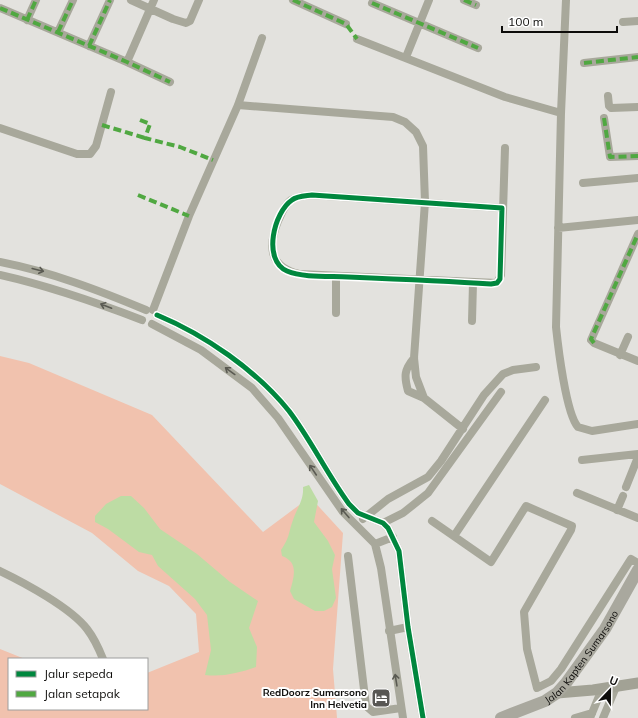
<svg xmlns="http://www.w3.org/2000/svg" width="638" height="718" font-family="Mulish,sans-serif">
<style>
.green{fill:#f1c2ae}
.water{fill:#bddca4}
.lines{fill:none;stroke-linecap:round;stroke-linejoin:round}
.minor{stroke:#a8a89b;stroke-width:8}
.major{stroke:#a2a295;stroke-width:11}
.highway{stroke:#a9a89e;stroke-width:12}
.quiet{stroke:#50a841;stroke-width:4;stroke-dasharray:8 4;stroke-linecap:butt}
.cycleway-casing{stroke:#fff;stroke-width:8}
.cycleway{stroke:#00873e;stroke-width:5}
.oneway{stroke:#5a5a52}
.labels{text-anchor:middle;stroke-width:4;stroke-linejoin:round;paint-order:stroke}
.street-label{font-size:10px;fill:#0d0c0a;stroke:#fff}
.poi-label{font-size:10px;font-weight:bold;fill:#0d0c0a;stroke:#fff;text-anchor:end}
</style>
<rect width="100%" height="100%" fill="#e3e2de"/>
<path class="green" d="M0 356 29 363 152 415 263 532 310 497 343 533 333 669 337 718H0V649L25 659H9V709H147V673L199 652 196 614 169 586 138 571 92 533 0 484Z"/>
<path class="water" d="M309 485 318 501 314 522 328 541 335 555 332 569 336 598 332 607 324 611H315L294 599 290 591C294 577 299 562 282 556L281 550C290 537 288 534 293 520 297 508 304 500 303 487Z
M121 496H131L144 508 160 529 197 554 230 582 258 601 249 628 257 647 256 667C239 673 223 677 205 675L211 650 207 615 195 599 158 566 152 555 139 552 108 529 95 522V516L106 504Z"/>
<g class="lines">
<path class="minor" d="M131 0 173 19 186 23 190 21 199 0
M293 0 346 24
M464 0 476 5
M566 0 561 113 556 327C558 346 566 414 578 427L592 431 638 424
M372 3 478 48
M0 8 127 62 170 82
M27 20 36 0
M623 22 638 21
M58 32 73 0
M357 39 505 97 561 113
M89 46 110 0
M406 57 429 0
M127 62 154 0
M584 63 638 57
M608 96 609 106 611 108 638 107
M238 105 393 117 405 122 416 132 423 146 425 202 414 358 416 377 424 398 463 429
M604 118 610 157 638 156
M0 128 77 154H90L96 146 111 92
M583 183 638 178
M502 208 312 195C306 196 297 196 291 200 284 205 282 213 278 221 268 246 269 267 299 274L497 283 501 275 505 148
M558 228 638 220
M638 234 591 340 594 343 638 361
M0 262C51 272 98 290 146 310
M0 275C49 286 95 302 142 320
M153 310 189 216 238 105 262 38
M336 313V276
M157 315C205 335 256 370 289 411 311 440 327 474 349 504L358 513 383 523 388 528 399 551 408 627 423 718
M472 321 473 283
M152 324 201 350 252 388 278 418 343 512 375 544 381 568 403 718
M620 355 628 337
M414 358C404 370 404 376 408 391L424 398
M582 460 638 454
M626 487 638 457
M577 493 638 518
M617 510 623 496
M363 519 388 499 428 477 441 461 484 395 503 374 513 370 536 367
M432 521 491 562 526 506 572 526 571 530 524 612 527 649 537 688 551 681 561 669 631 559 638 563
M383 523 403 513 428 493 501 392
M454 536 545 400
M375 544 393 537
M348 556 366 706 373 712 401 708
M0 571C25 583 71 608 87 629 94 638 99 649 103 659
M389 631 408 627
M575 718 592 713
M590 718 602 689
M603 718 616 687"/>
<path class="major" d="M557 693 593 690 638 683"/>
<path class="highway" id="s1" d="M501 718 545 701 557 693 566 683 605 629 638 570"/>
<path class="quiet" d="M293 0 346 24 357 39
M464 0 476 5
M372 3 478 48
M0 8 127 62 170 82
M27 20 36 0
M58 32 73 0
M89 46 110 0
M584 63 638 57
M604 118 610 157 638 156
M140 120 150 124 145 138 180 147 213 160
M102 125 145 138
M138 195 189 216
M594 343 591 339 638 234"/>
<defs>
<path id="cycleway" d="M312 195 502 208 500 279 497 283 491 284C444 281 396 279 348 277 331 276 303 278 287 271 262 260 274 212 292 200 297 196 306 196 312 195Z
M157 315C205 335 256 370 289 411 311 440 327 474 349 504L358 513 383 523 388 528 399 551 408 627 423 718"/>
</defs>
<use href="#cycleway" class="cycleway-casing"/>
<use href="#cycleway" class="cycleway"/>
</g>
<defs><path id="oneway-shaft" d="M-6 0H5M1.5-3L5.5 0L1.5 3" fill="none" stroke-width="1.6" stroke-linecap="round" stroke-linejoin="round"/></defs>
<g class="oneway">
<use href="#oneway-shaft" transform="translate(38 270) rotate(14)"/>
<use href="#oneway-shaft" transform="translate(106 306) rotate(-159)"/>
<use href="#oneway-shaft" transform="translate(230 371) rotate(-144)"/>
<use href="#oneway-shaft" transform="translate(313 470) rotate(-124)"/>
<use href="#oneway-shaft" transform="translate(345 513) rotate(-131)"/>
<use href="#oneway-shaft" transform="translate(396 680) rotate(-99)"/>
</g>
<defs>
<symbol id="hotel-square" viewBox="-11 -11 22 22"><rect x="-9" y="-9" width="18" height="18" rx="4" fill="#585754" stroke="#fff"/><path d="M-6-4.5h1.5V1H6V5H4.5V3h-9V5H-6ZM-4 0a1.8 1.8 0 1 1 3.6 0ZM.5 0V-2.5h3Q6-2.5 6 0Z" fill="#fff"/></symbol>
</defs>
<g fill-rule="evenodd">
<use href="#hotel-square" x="370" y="687" width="22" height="22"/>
</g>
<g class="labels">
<g class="street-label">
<text dy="4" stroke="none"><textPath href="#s1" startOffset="105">Jalan Kapten Sumarsono</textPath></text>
</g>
<g class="poi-label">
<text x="367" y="696">RedDoorz Sumarsono<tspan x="367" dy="12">Inn Helvetia</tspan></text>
</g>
</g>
<rect x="8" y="658" width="140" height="52" fill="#ffffff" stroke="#9e9e9d"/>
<rect x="16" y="671" width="20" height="6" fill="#00873e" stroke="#9e9e9d"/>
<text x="44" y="678" font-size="12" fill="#0d0c0a">Jalur sepeda</text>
<rect x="16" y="691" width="20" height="6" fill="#50a841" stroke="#9e9e9d"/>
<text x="44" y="698" font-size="12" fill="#0d0c0a">Jalan setapak</text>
<g transform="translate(610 690) rotate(22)" stroke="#ffffff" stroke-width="3" paint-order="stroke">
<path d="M0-3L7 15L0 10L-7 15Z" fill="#0d0c0a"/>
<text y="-6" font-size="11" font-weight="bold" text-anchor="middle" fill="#0d0c0a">U</text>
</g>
<path d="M502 26v6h115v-6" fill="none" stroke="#0d0c0a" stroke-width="2"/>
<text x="508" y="26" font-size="12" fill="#0d0c0a" stroke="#ffffff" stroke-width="3" paint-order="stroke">100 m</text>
</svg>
